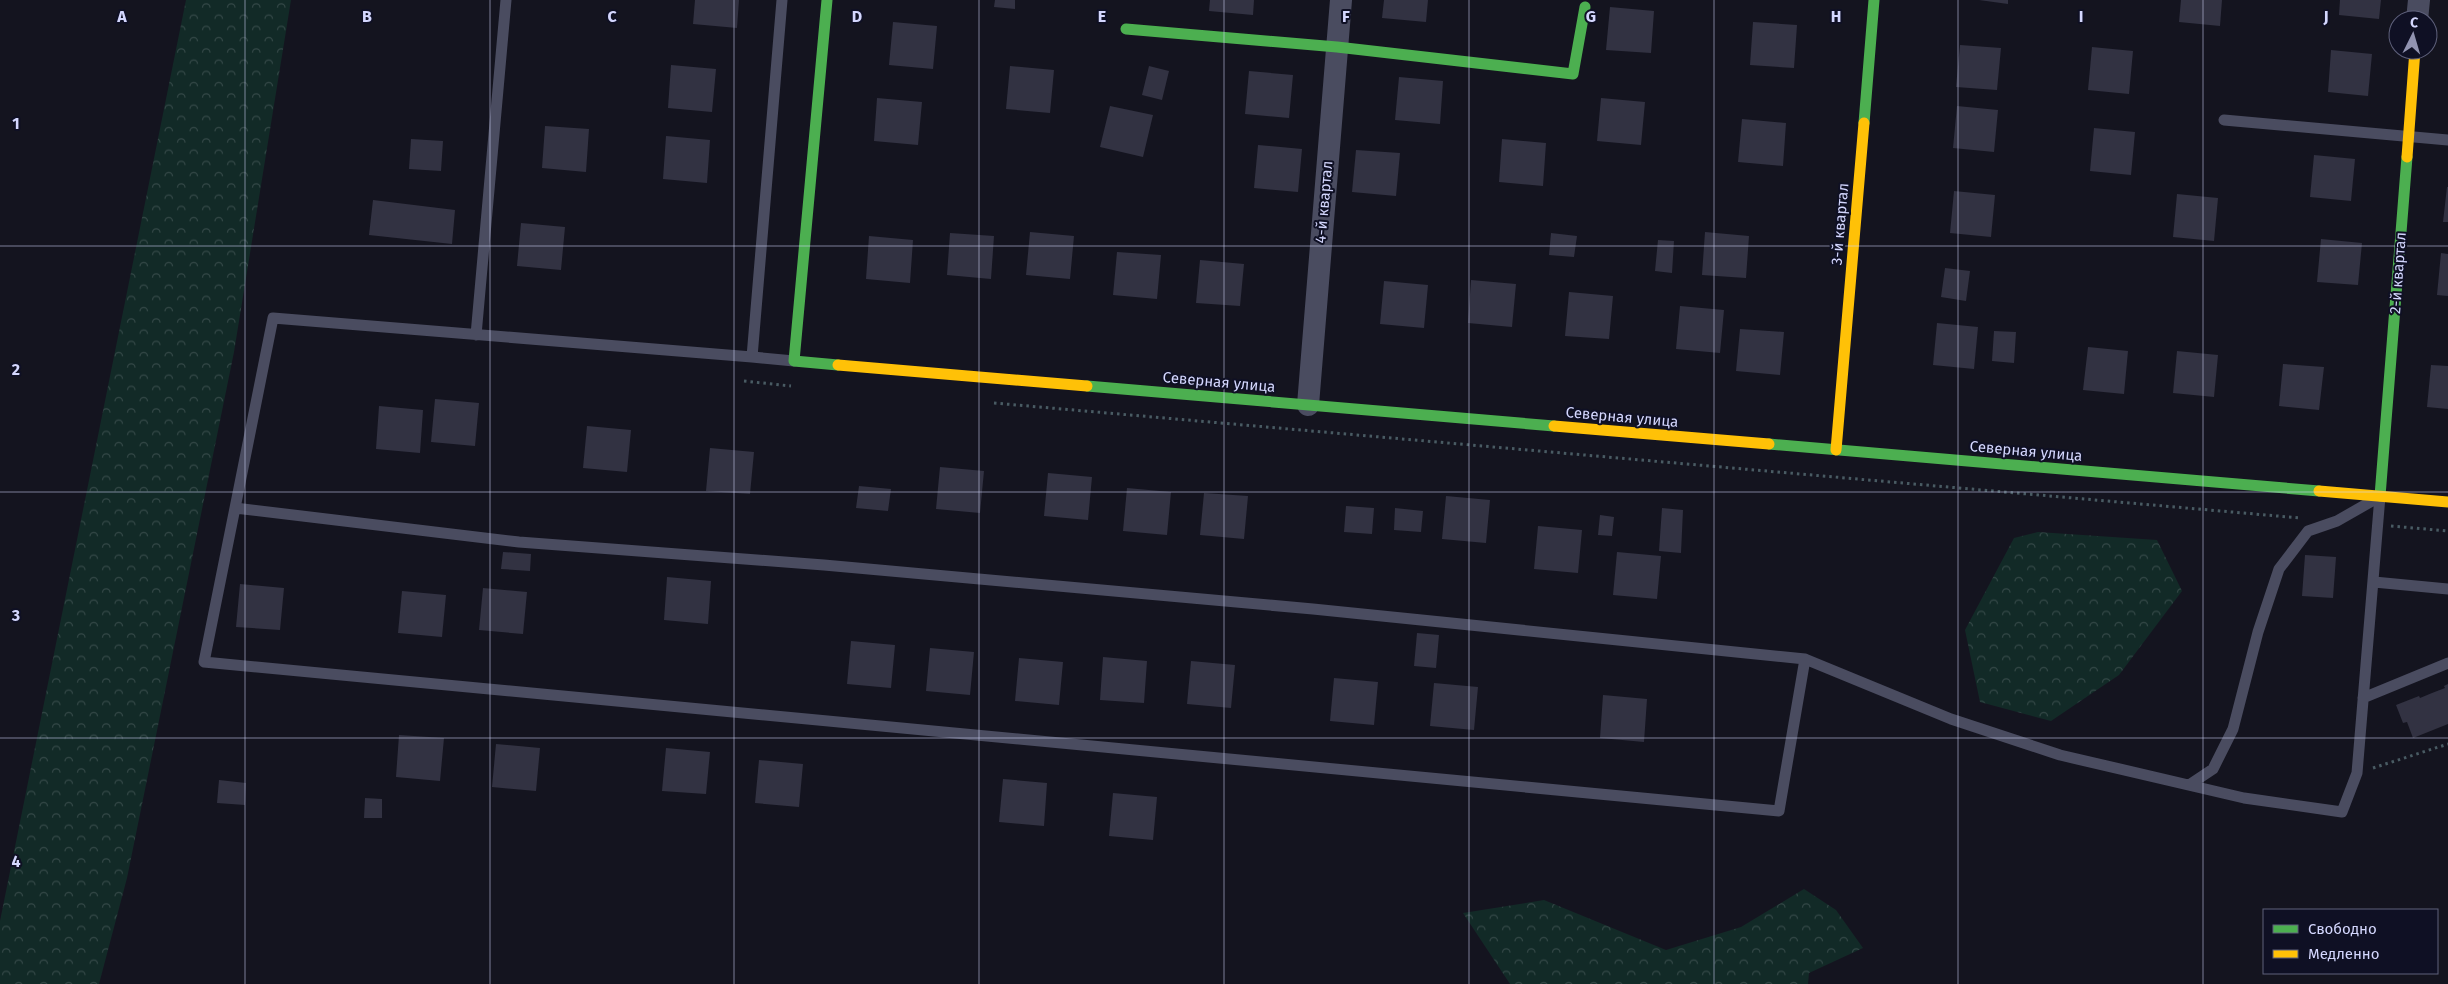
<svg xmlns="http://www.w3.org/2000/svg" width="2448" height="984" font-family="'Fira Sans',sans-serif">
<style>
.forest{fill:url(#forest-crowns)}
.building{fill:#323242}
.lines{fill:none;stroke-linecap:round;stroke-linejoin:round}
.path{stroke:#495b63;stroke-width:3;stroke-dasharray:2.5 4;stroke-linecap:butt}
.lane{stroke:#4a4c60;stroke-width:11}
.street{stroke:#4a4c60;stroke-width:22}
.fast{stroke:#4caf50;stroke-width:11}
.slow{stroke:#ffc107;stroke-width:11}
.grid{fill:none;stroke:#d4d7fe;stroke-width:1;stroke-opacity:0.55}
.labels{text-anchor:middle;stroke-width:4;stroke-linejoin:round;paint-order:stroke}
.street-label{font-size:15px;fill:#d4d7fe;stroke:#0f1024}
.grid-label{font-size:16px;text-anchor:middle;font-weight:bold;fill:#d4d7fe;stroke:#0f1024;stroke-width:4;stroke-linejoin:round;paint-order:stroke}
</style>
<defs>
<pattern id="forest-crowns" width="20" height="18" patternUnits="userSpaceOnUse" patternTransform="scale(1.25)"><rect width="20" height="18" fill="#122a27"/><path d="M2 6a3 3 0 1 1 6 0M12 15a3 3 0 1 1 6 0" fill="none" stroke="#344847"/></pattern>
</defs>
<rect width="100%" height="100%" fill="#14141f"/>
<path class="forest" d="M186 0H291L234 352 127 878 99 984H0V921Z
M2038 532 2157 540 2182 591 2119 675 2051 721 1980 702 1965 630 2014 538Z
M1804 889 1836 910 1863 948 1809 973 1808 984H1510L1463 913 1544 900 1666 950 1741 927Z"/>
<path class="building" d="M695 0H739L737 28 693 24Z
M995 0H1015V9L994 7Z
M1210 0H1254L1253 15 1209 11Z
M1384 0H1428L1426 22 1382 18Z
M1979 0H2008V4Z
M2181 0H2222L2220 26 2179 22Z
M2340 0H2381L2379 19 2339 15Z
M1610 7 1654 11 1651 53 1606 50Z
M893 22 937 26 933 69 889 65Z
M1753 22 1797 25 1794 68 1750 65Z
M1960 45 2001 48 1997 90 1956 87Z
M2092 47 2133 51 2129 94 2088 90Z
M2331 50 2372 54 2368 96 2328 92Z
M671 65 716 69 712 112 668 108Z
M1010 66 1054 70 1050 113 1006 109Z
M1149 66 1169 71 1162 100 1142 95Z
M1249 71 1293 75 1289 118 1245 114Z
M1399 77 1443 81 1440 124 1395 120Z
M877 98 922 102 918 145 874 141Z
M1601 98 1645 102 1641 145 1597 141Z
M1110 106 1153 115 1143 157 1100 147Z
M1957 106 1998 110 1994 152 1953 148Z
M1742 119 1786 123 1783 166 1738 162Z
M545 126 589 129 586 172 542 168Z
M2094 128 2135 132 2131 175 2090 171Z
M666 136 710 140 707 183 663 179Z
M411 139 443 141 441 171 409 169Z
M1502 139 1546 143 1543 186 1499 182Z
M1258 145 1302 149 1298 192 1254 188Z
M1356 150 1400 153 1396 196 1352 192Z
M2314 155 2355 159 2351 201 2310 197Z
M2447 187H2448V222H2443Z
M1954 191 1995 195 1991 237 1950 233Z
M2177 194 2218 198 2214 241 2173 237Z
M373 200 455 210 452 244 369 235Z
M521 223 565 227 561 270 517 266Z
M1030 232 1074 236 1070 279 1026 275Z
M1705 232 1749 236 1746 278 1702 275Z
M950 233 994 236 991 279 947 275Z
M1551 233 1577 236 1574 257 1549 255Z
M869 236 913 240 910 283 866 279Z
M2321 239 2362 243 2358 285 2317 282Z
M1658 240 1674 241 1672 273 1655 271Z
M1117 252 1161 255 1157 299 1113 295Z
M2441 253 2448 254V296L2437 295Z
M1200 260 1244 264 1240 306 1196 303Z
M1945 268 1970 271 1966 301 1941 297Z
M1471 280 1516 284 1512 327 1468 323Z
M1384 281 1428 285 1424 328 1380 324Z
M1569 292 1613 296 1609 339 1565 336Z
M1680 306 1724 310 1720 353 1676 349Z
M1937 323 1978 327 1974 369 1933 365Z
M1740 329 1784 332 1780 375 1736 371Z
M1994 331 2016 332 2014 363 1992 361Z
M2088 347 2128 351 2124 394 2083 390Z
M2177 351 2218 355 2214 397 2173 393Z
M2283 364 2324 367 2319 410 2279 406Z
M2431 365 2448 366V409L2427 407Z
M435 399 479 403 475 446 431 442Z
M379 406 423 410 420 453 376 449Z
M587 426 631 430 627 472 583 468Z
M710 448 754 452 750 494 706 491Z
M940 467 984 471 980 513 936 509Z
M1048 473 1092 477 1088 520 1044 516Z
M859 486 891 489 888 511 856 508Z
M1127 488 1171 492 1167 535 1123 531Z
M1204 493 1248 496 1244 539 1200 535Z
M1446 496 1490 500 1486 543 1442 539Z
M1346 506 1374 508 1372 534 1344 532Z
M1395 508 1423 511 1421 532 1394 530Z
M1662 508 1683 510 1681 553 1659 551Z
M1600 515 1614 517 1612 536 1598 535Z
M1538 526 1582 530 1578 573 1534 569Z
M503 552 531 554 530 571 501 569Z
M1617 552 1661 556 1657 599 1613 595Z
M2305 555 2336 557 2333 598 2302 596Z
M667 577 711 581 708 624 664 620Z
M240 584 284 588 280 630 236 627Z
M483 588 527 592 523 634 479 630Z
M402 591 446 595 442 637 398 633Z
M1417 633 1439 635 1436 668 1414 666Z
M851 641 895 645 891 688 847 684Z
M930 648 974 652 970 695 926 691Z
M1103 657 1147 661 1144 703 1100 700Z
M1019 658 1063 662 1059 705 1015 701Z
M1191 661 1235 665 1231 708 1187 704Z
M1334 678 1378 682 1374 725 1330 721Z
M1434 683 1478 687 1474 730 1430 726Z
M2448 684V724L2413 738 2407 722 2403 723 2396 705 2419 696 2420 698 2432 693 2445 688 2444 686Z
M1603 695 1647 699 1644 742 1600 738Z
M399 735 444 738 440 781 396 777Z
M496 744 540 748 536 791 492 787Z
M666 748 710 752 706 794 662 791Z
M759 760 803 764 799 807 755 803Z
M1003 779 1047 783 1044 826 999 822Z
M219 780 246 783 245 805 217 803Z
M1113 793 1157 797 1153 840 1109 836Z
M365 798 382 799V818H364Z"/>
<g class="lines">
<path class="path" d="M744 381 791 386
M994 403 2300 518
M2391 526 2448 531
M2373 768 2448 744"/>
<path class="lane" d="M782 0 752 357 273 318 235 508 519 542 824 565 1313 609 1805 659 1951 719 2060 755 2244 798 2342 812 2357 773 2380 496
M2224 120 2448 140
M476 335 506 0
M752 357 794 361
M235 508 204 662 1779 811 1805 659
M2374 582 2448 589
M2363 698 2448 663
M2189 785 2213 769 2233 729 2258 632 2279 569 2308 531 2337 521 2372 501"/>
<path class="street" d="M2417 20 2419 0
M1308 405 1341 0"/>
<path class="fast" d="M827 0 794 361 838 365
M1126 29 1337 47 1573 74 1585 7
M1864 123 1874 0
M1087 386 1554 426
M1769 444 2319 491
M2380 496 2407 157"/>
<path class="slow" d="M2407 157 2415 50
M838 365 1087 386
M1554 426 1769 444
M1836 450 1864 123
M2319 491 2448 502"/>
</g>
<path class="grid" d="M245 0V984M490 0V984M734 0V984M979 0V984M1224 0V984M1469 0V984M1714 0V984M1958 0V984M2203 0V984M0 246H2448M0 492H2448M0 738H2448"/>
<g class="labels">
<g class="street-label">
<text transform="translate(1324 202) rotate(-85)" y="5">4-й квартал</text>
<text transform="translate(1840 224) rotate(-85)" y="5">3-й квартал</text>
<text transform="translate(2398 273) rotate(-86)" y="5">2-й квартал</text>
<text transform="translate(1219 382) rotate(5)" y="5">Северная улица</text>
<text transform="translate(1622 417) rotate(5)" y="5">Северная улица</text>
<text transform="translate(2026 451) rotate(5)" y="5">Северная улица</text>
</g>
</g>
<g class="grid-label">
<text x="122" y="22">A</text>
<text x="367" y="22">B</text>
<text x="612" y="22">C</text>
<text x="857" y="22">D</text>
<text x="1102" y="22">E</text>
<text x="1346" y="22">F</text>
<text x="1591" y="22">G</text>
<text x="1836" y="22">H</text>
<text x="2081" y="22">I</text>
<text x="2326" y="22">J</text>
<text x="16" y="129">1</text>
<text x="16" y="375">2</text>
<text x="16" y="621">3</text>
<text x="16" y="867">4</text>
</g>
<rect x="2263" y="909" width="175" height="65" fill="#0f1024" stroke="#5e607b"/>
<rect x="2273" y="925" width="25" height="8" fill="#4caf50" stroke="#5e607b"/>
<text x="2308" y="934" font-size="15" fill="#d4d7fe">Свободно</text>
<rect x="2273" y="950" width="25" height="8" fill="#ffc107" stroke="#5e607b"/>
<text x="2308" y="959" font-size="15" fill="#d4d7fe">Медленно</text>
<g transform="translate(2413 35) rotate(5)"><circle r="24" fill="#0f1024" stroke="#5e607b"/>
<path d="M0-4L9 19L0 12L-9 19Z" fill="#9193b0"/>
<text y="-8" font-size="14" font-weight="bold" text-anchor="middle" fill="#d4d7fe">С</text>
</g>
</svg>
